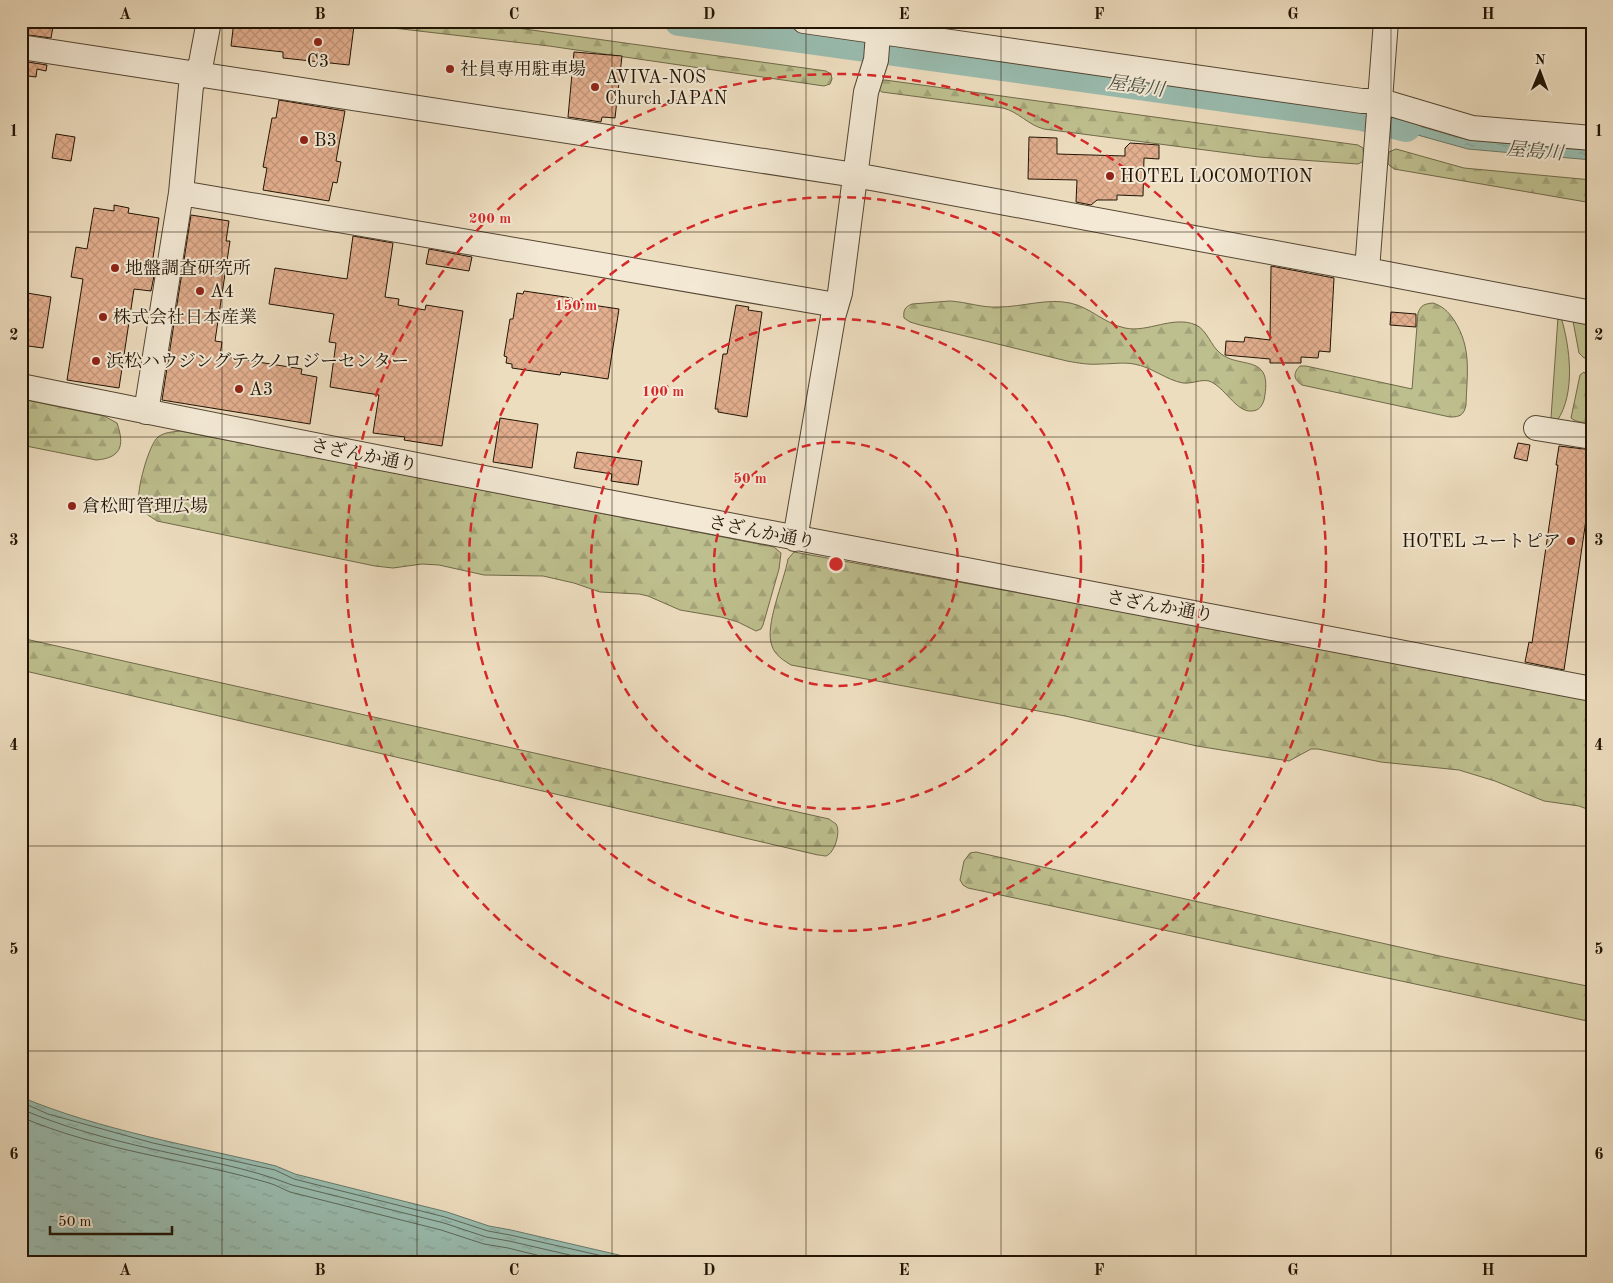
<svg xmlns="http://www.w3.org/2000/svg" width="1613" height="1283" font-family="'Old Standard TT','Noto Serif JP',serif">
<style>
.green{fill:#bebf8e;stroke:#706a49}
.forest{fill:url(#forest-firs);stroke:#706a49}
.water{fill:url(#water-ripples);stroke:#69796b}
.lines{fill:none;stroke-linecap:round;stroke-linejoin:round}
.shore{stroke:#5d685a;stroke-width:1}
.river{stroke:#99bcaf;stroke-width:30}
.building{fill:url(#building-cross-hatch);stroke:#211404}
.minor-casing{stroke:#544633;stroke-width:26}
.minor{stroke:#f3e9d5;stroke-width:24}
.grid{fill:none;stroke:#211404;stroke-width:1;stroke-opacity:0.55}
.ring{fill:none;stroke:#d62828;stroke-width:2.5;stroke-dasharray:9 6}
.poi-dot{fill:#8f2418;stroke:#f3e9d5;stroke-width:2}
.labels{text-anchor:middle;stroke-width:4;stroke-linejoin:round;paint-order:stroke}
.poi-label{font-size:18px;fill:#211404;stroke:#f3e9d5;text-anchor:start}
.street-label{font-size:18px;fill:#211404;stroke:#f3e9d5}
.water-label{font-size:19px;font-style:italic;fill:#4b4f40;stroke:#f3e9d5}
.centre{fill:#d62828;stroke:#f3e9d5;stroke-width:2.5}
.ring-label{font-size:15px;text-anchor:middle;font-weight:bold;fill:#d62828;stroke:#f3e9d5;stroke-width:4;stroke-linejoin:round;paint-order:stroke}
.neatline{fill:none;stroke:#211404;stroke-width:2}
.grid-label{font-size:16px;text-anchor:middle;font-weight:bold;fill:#211404}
</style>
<defs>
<pattern id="forest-firs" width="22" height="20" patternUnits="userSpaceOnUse" patternTransform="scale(1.25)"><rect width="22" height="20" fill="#bebf8e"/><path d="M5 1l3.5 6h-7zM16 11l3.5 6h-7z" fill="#a3a379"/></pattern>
<pattern id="water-ripples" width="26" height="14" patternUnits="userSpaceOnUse" patternTransform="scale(1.25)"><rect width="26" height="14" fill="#99bcaf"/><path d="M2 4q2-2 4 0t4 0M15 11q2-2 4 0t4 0" fill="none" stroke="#84a195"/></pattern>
<pattern id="building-cross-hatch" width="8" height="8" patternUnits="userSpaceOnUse" patternTransform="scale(1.25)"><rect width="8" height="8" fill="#e3af8f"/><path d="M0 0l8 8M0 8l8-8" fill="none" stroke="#c2967a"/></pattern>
</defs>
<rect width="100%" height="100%" fill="#edddbf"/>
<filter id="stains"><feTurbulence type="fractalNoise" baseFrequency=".004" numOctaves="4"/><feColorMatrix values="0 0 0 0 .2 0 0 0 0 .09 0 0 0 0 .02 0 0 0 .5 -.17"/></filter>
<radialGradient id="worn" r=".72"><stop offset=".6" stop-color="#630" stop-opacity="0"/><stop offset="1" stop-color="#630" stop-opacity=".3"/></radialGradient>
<path class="green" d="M1558 317H1561C1570 347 1576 393 1557 421L1552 420 1551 418Z
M1573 321H1592V350L1588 357 1584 358 1579 353Z"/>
<path class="forest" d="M332 21H467L826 71 831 74 832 79 830 84 824 86 549 46Z
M885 80 1358 145 1363 148 1364 159 1362 162 1358 164 1259 157 1044 129C1028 125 1019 112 1003 108L882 92 878 89 880 81Z
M1396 149 1464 168 1592 180V203L1394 169 1388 164 1389 152Z
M950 301C967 302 982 308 999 307 1022 307 1047 298 1070 303 1090 307 1105 324 1125 328 1148 333 1173 315 1196 325 1207 330 1211 346 1220 353 1240 370 1274 352 1264 400 1262 406 1259 411 1251 411 1236 412 1224 386 1209 381 1201 379 1192 384 1183 383 1166 380 1152 367 1134 364 1123 362 1112 364 1100 364 1089 365 1078 363 1067 361L920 325 910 322 904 318C903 310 905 307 912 304Z
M1433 303C1442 306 1448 311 1454 320 1472 348 1467 373 1466 405 1464 415 1460 417 1450 417L1302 385C1293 379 1293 373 1300 366H1306L1412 389 1418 313C1421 305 1424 304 1433 303Z
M1584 372 1587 376 1588 403 1592 419V421C1587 424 1575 422 1571 418L1580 375Z
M21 399 104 416 117 423C125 446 121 458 96 460L21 445Z
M180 431 774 547 781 553 779 569 763 625 761 629 756 631 738 622 721 617 680 610 648 596 639 594 600 592 574 583 543 576 484 575 439 565 422 564 393 568 375 566 157 521C150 516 141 512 139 503 136 491 149 444 158 437 165 432 172 432 180 431Z
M794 552 1223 630 1592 701V811L1579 806 1544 801 1495 781 1459 770 1381 762 1318 749H1311L1289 761 1197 746 1065 716 791 665C783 660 775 655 772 646 764 626 784 582 788 559Z
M21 638 829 819C830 820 835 823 836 824 841 831 835 853 826 856 824 856 821 855 818 855L21 670Z
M976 852 1444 957 1592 987V1022L968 888 963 885 960 880 964 861 970 853Z"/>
<path class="water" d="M1380 115 1469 140 1592 150V160L1468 149 1378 124Z
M21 1097C100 1130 193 1146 276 1166L295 1174 447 1212 489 1226 511 1230 649 1262H21Z"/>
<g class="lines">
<path class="shore" d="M21 1102 48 1114 153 1143 275 1170 294 1179 445 1217 488 1231 510 1235 629 1262
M21 1109C63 1127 108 1139 152 1149 199 1160 247 1167 292 1185L444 1223 486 1237 509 1241 600 1262
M21 1117C100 1151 187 1159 269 1183 276 1185 283 1189 290 1192L441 1230 484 1244 508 1248 565 1262"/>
<path class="river" d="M679 21 1362 116 1406 127"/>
</g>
<path class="building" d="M21 21H54L51 38 21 34Z
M234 21H312L354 26 349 65 283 58V52L231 46Z
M574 52 622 56 615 118 602 117 601 122 568 117Z
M21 61 47 65 46 71 37 69 36 77 21 75Z
M279 100 345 111 336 161 341 162 337 183 333 182 329 201 263 190 267 168 263 167 272 118H276Z
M56 134 75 137 71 161 52 158Z
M1029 137 1057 138V154L1125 156V148L1130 143 1159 145V159L1144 158 1143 196 1117 195V200H1097L1091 205 1076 202 1077 180 1028 179Z
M114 205 129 208 128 213 159 218 151 271H155L151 291 134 289 119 388 67 380 83 279 71 277 76 247 87 249 94 208 114 211Z
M191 215 229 221 226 241H230L215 341 222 342 220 356 302 369 301 374 317 377 310 424 162 400Z
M353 236 393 243 385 297 399 299 398 305 425 310 426 305 463 311 442 446 404 440 405 437 373 433 379 395 330 387 336 343 329 342 334 314 269 304 275 268 347 279Z
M429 249 472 257 469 271 426 264Z
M1271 266 1334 278 1330 352 1319 351 1318 358 1301 357V363H1270V359L1225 355 1226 341 1244 342 1245 337 1270 340Z
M524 291 572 298V302L619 309 608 379 561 372 560 375 512 368V364L506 363 507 357 504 356 510 319H513L517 293 523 294Z
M21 292 51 297 43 348 21 345Z
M736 305 749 307 748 310 762 312 747 417 718 412V409H715L723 354H727Z
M1391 312 1416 314V327L1390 325Z
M500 418 538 424 532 468 493 462Z
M1518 443 1530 445 1527 461 1514 458Z
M1559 446 1592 450V479L1564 670 1525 662 1529 642 1532 643 1558 465H1556Z
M577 452 642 461 638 485 611 481 612 474 574 468Z"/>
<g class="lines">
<defs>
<path id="minor" d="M804 21 1362 101H1381L1472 128 1592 138
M21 47 855 175 1367 270 1592 313
M181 193 836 305
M1367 270 1386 21
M21 386C544 493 1068 588 1592 689
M146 412 181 193 191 86 201 63 209 21
M1536 428 1592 437
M795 539 833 317 840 293 866 92 876 60 879 21"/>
</defs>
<use href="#minor" class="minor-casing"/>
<use href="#minor" class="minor"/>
</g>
<path class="grid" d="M222 21V1262M417 21V1262M612 21V1262M806 21V1262M1001 21V1262M1196 21V1262M1391 21V1262M21 232H1592M21 437H1592M21 642H1592M21 846H1592M21 1051H1592"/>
<g class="ring">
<circle cx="836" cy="564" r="122"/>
<circle cx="836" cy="564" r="245"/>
<circle cx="836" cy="564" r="367"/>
<circle cx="836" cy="564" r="490"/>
</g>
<g class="poi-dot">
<circle cx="318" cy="42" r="5"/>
<circle cx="450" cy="69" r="5"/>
<circle cx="595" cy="87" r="5"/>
<circle cx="304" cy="140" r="5"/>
<circle cx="1110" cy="176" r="5"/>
<circle cx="115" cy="268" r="5"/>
<circle cx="200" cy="291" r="5"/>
<circle cx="103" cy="317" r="5"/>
<circle cx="96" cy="361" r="5"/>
<circle cx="239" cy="389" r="5"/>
<circle cx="72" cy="506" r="5"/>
<circle cx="1571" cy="541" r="5"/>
</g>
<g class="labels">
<g class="poi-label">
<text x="318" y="67" text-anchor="middle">C3</text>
<text x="460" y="75">社員専用駐車場</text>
<text x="605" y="83">AVIVA-NOS<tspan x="605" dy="21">Church JAPAN</tspan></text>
<text x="314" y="146">B3</text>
<text x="1120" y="182">HOTEL LOCOMOTION</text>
<text x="125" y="274">地盤調査研究所</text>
<text x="210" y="297">A4</text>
<text x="113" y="323">株式会社日本産業</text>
<text x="106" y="367">浜松ハウジングテクノロジーセンター</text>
<text x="249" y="395">A3</text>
<text x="82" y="512">倉松町管理広場</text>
<text x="1561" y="547" text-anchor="end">HOTEL ユートピア</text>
</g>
<g class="street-label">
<text transform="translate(364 455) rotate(11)" y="6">さざんか通り</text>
<text transform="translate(762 532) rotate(11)" y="6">さざんか通り</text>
<text transform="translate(1160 606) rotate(10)" y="6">さざんか通り</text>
</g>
<g class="water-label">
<text transform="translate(1136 85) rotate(8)" y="7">屋島川</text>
<text transform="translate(1535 150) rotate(5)" y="7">屋島川</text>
</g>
</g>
<circle cx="836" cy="564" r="8" class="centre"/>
<g class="ring-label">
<text x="490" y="223">200 m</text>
<text x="576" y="310">150 m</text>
<text x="663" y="396">100 m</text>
<text x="750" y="483">50 m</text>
</g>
<rect width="1613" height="1283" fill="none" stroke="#edddbf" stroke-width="55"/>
<g transform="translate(1540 72) rotate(1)" stroke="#f3e9d5" stroke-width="4" paint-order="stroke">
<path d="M0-4L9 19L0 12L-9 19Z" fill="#211404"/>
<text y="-8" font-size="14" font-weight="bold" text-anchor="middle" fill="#211404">N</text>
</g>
<path d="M50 1226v8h122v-8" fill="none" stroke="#211404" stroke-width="2.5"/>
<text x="58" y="1226" font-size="15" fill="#211404" stroke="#f3e9d5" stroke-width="4" paint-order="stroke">50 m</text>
<rect x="28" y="28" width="1558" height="1228" class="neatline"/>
<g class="grid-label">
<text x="125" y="19">A</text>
<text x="320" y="19">B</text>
<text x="514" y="19">C</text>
<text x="709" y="19">D</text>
<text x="904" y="19">E</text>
<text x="1099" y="19">F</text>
<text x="1293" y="19">G</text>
<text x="1488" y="19">H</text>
<text x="14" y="136">1</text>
<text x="1599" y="136">1</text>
<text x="14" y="340">2</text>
<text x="1599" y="340">2</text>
<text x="14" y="545">3</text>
<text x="1599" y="545">3</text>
<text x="14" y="750">4</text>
<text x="1599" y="750">4</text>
<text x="14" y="954">5</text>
<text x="1599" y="954">5</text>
<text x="14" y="1159">6</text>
<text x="1599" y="1159">6</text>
<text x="125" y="1275">A</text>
<text x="320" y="1275">B</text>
<text x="514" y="1275">C</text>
<text x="709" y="1275">D</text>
<text x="904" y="1275">E</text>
<text x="1099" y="1275">F</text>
<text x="1293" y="1275">G</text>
<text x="1488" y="1275">H</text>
</g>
<rect width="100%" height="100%" filter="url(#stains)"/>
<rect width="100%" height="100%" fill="url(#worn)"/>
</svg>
